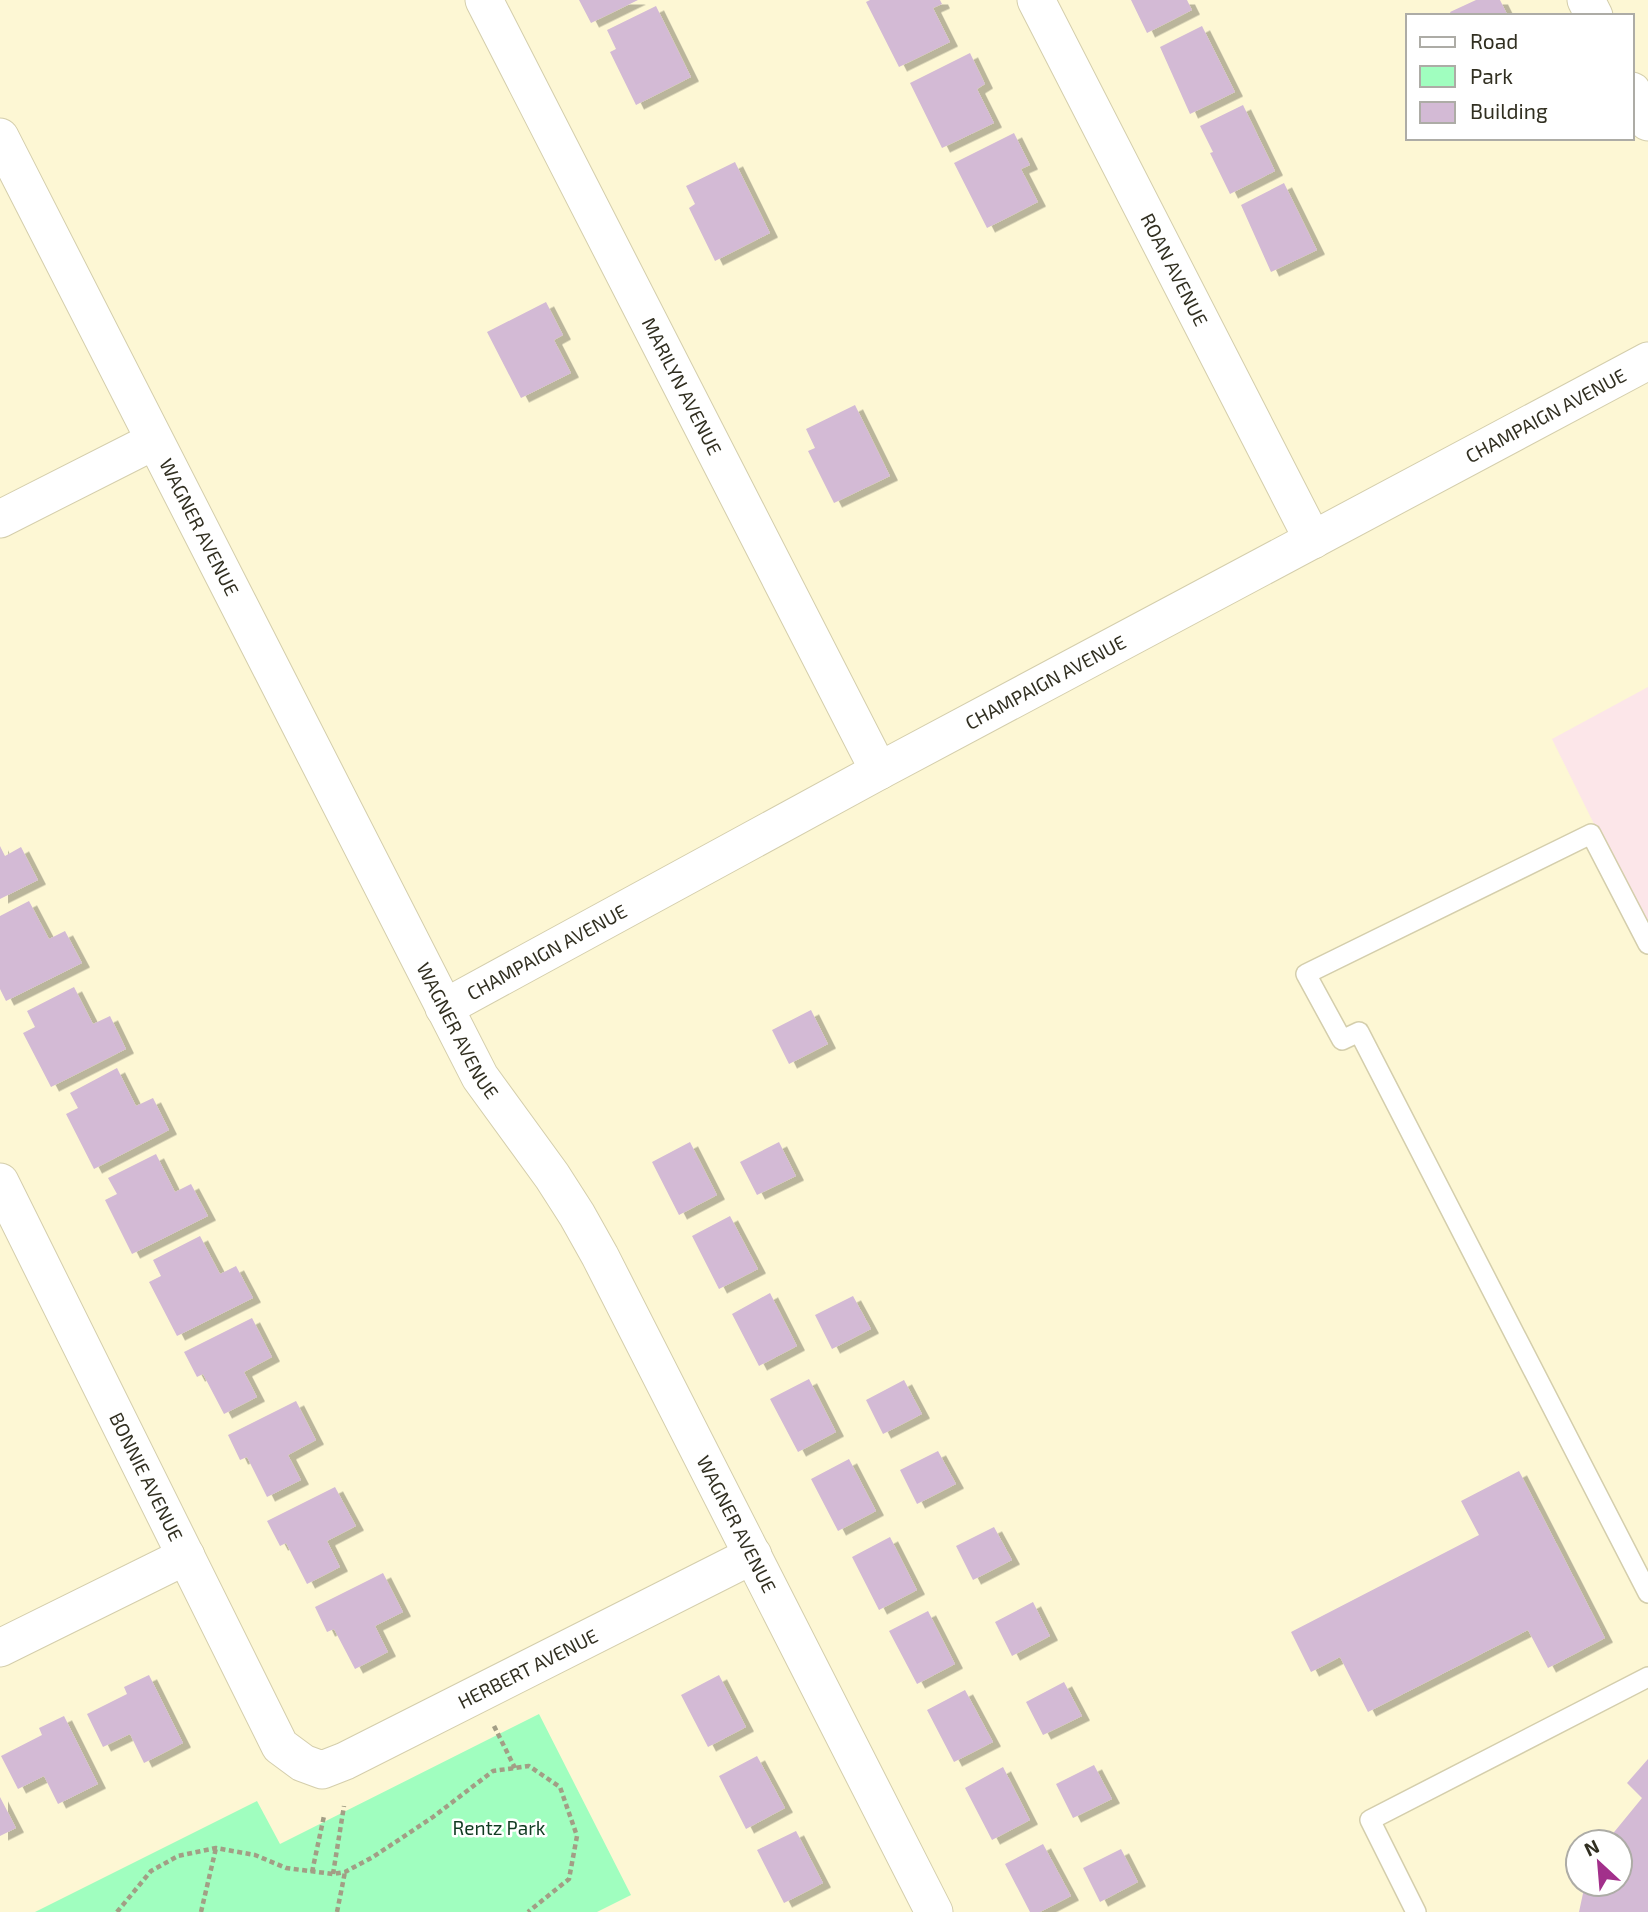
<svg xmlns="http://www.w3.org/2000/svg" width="1648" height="1912" font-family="'Exo 2',sans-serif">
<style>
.education{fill:#fce6e9}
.green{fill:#a0febf}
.building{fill:#d3bad5;filter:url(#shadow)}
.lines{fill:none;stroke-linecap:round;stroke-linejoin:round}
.service-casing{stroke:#d4ceac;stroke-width:22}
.minor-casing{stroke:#d4ceac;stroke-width:39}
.path{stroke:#a29e85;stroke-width:4.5;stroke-dasharray:5 3.5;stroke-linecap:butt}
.service{stroke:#fff;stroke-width:19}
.minor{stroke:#fff;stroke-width:37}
.labels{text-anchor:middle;stroke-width:5;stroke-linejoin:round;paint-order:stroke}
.street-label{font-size:19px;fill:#312f21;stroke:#fff}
.park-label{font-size:19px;fill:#113b22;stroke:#fff}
</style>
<defs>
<filter id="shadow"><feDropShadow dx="8" dy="4.5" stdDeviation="0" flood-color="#0004"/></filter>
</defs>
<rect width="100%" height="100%" fill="#fdf7d4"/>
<path class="education" d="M1648 687V933L1552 739Z"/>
<path class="green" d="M539 1714 631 1895 597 1912H35L257 1801 280 1844Z"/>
<path class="building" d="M579 0H638L591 23Z
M870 0H940L942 4 933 8 950 42 899 67 866 2Z
M1131 0H1187L1192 10 1147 33Z
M1476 0H1500L1508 16H1452L1450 12Z
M656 6 691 77 636 105 610 52 616 49 607 30Z
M1202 26 1235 92 1190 114 1160 47Z
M970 53 985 84 977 89 994 123 942 148 910 83Z
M1243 105 1275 171 1230 194 1210 153 1213 152 1200 126Z
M1014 133 1030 165 1021 169 1038 202 987 228 954 163Z
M735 162 770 233 715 261 689 208 695 204 686 186Z
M1284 183 1317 250 1271 272 1241 205Z
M546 302 563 335 554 340 571 373 521 398 487 332Z
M855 405 890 476 834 503 808 451 815 448 806 429Z
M0 846 5 856 21 847 38 880 0 899Z
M29 901 49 939 65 931 82 963 6 1001 0 989V916Z
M74 987 93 1024 110 1016 126 1049 51 1087 23 1033 35 1027 27 1011Z
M811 1010 828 1044 789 1064 772 1030Z
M117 1068 136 1106 153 1098 169 1130 94 1169 66 1114 78 1108 70 1093Z
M690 1142 717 1195 679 1215 652 1162Z
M779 1142 796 1176 757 1195 740 1162Z
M156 1154 175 1192 191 1184 208 1216 132 1254 105 1200 117 1194 108 1178Z
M730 1216 758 1269 719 1289 692 1236Z
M200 1236 220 1274 236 1266 253 1298 177 1336 149 1282 161 1276 153 1260Z
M770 1293 797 1346 759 1366 732 1314Z
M853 1296 871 1329 832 1349 815 1315Z
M252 1318 272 1357 244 1372 257 1397 224 1414 203 1374 197 1377 184 1352Z
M809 1379 836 1432 798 1452 770 1399Z
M904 1380 922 1414 883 1434 866 1400Z
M296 1401 316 1440 288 1455 301 1480 267 1497 247 1457 240 1460 228 1435Z
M938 1451 956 1484 917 1504 900 1470Z
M849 1459 876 1511 838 1531 811 1479Z
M1519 1471 1605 1638 1548 1668 1528 1630 1368 1712 1340 1657 1311 1672 1291 1632 1479 1535 1461 1501Z
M335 1487 356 1526 327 1541 340 1567 307 1584 286 1543 280 1546 267 1521Z
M994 1527 1012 1560 973 1580 956 1546Z
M890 1537 917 1590 879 1610 852 1557Z
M383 1573 403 1612 375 1626 388 1652 355 1669 334 1629 327 1632 315 1607Z
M1033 1602 1050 1636 1012 1656 995 1622Z
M928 1611 955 1664 917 1684 889 1631Z
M149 1675 183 1743 144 1763 130 1734 103 1747 87 1714 127 1694 124 1687Z
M719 1675 746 1727 708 1747 681 1695Z
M1064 1682 1082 1716 1043 1735 1026 1702Z
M965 1690 993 1742 954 1762 927 1710Z
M64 1716 98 1784 58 1804 44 1776 18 1789 1 1756 42 1735 39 1728Z
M757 1756 785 1808 746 1829 719 1776Z
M1648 1759V1912H1579L1585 1884H1620V1842H1606L1642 1798 1627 1783Z
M1094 1765 1112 1799 1073 1818 1056 1784Z
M1003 1767 1030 1820 992 1840 965 1788Z
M0 1797 16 1828 0 1836Z
M796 1831 823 1883 784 1903 757 1850Z
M1043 1844 1071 1896 1040 1912H1030L1005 1864Z
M1121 1849 1138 1882 1100 1902 1083 1868Z"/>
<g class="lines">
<defs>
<path id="service" d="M1648 944 1591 834 1306 974 1342 1040 1359 1032 1648 1593
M1416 1912 1370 1820 1648 1677"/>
<g id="minor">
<path id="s1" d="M484 0 879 771"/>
<path id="s2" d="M1036 0 1313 540"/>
<path d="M1586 0 1594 16"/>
<path d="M1632 91 1648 122"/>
<path id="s3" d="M0 137 480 1077 552 1176 577 1215 600 1256 934 1912"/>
<path d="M0 519 154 441"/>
<path id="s4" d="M444 1008 879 771 1648 361"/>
<path id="s5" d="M0 1182 280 1746 303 1763 322 1770 345 1761 753 1555"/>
<path d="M0 1648 186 1556"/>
</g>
</defs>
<use href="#service" class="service-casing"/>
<use href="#minor" class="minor-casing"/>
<path class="path" d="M494 1726 515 1768
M312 1872 324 1816
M333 1874 344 1806
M117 1912 151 1871 178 1856 216 1848 255 1855 286 1868 333 1874 345 1872 373 1857 433 1817 493 1771 529 1766 560 1787 577 1836 569 1879 528 1912
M201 1912 216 1848
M337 1912 345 1872"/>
<use href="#service" class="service"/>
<use href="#minor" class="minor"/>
</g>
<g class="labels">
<g class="street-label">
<text dy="7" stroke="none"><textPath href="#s2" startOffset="303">ROAN AVENUE</textPath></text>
<text dy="7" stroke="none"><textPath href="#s1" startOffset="434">MARILYN AVENUE</textPath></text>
<text dy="7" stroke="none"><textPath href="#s4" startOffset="1251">CHAMPAIGN AVENUE</textPath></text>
<text dy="7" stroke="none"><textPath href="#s3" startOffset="438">WAGNER AVENUE</textPath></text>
<text dy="7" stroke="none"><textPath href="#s4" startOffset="684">CHAMPAIGN AVENUE</textPath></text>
<text dy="7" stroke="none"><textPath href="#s4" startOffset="117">CHAMPAIGN AVENUE</textPath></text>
<text dy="7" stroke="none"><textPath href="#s3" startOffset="1004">WAGNER AVENUE</textPath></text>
<text dy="7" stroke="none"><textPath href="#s5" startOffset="329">BONNIE AVENUE</textPath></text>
<text dy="7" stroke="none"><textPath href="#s3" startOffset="1572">WAGNER AVENUE</textPath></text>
<text dy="7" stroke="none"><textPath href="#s5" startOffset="908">HERBERT AVENUE</textPath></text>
</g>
<g class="park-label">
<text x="499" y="1835">Rentz Park</text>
</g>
</g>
<rect x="1406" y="14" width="228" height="126" fill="#ffffff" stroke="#adaca6" stroke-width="2"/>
<rect x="1420" y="37" width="35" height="10" fill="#ffffff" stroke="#adaca6" stroke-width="2"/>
<text x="1470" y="49" font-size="21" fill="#312f21">Road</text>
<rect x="1420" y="66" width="35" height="21" fill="#a0febf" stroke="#adaca6" stroke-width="2"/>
<text x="1470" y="84" font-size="21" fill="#312f21">Park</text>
<rect x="1420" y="102" width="35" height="21" fill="#d3bad5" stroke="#adaca6" stroke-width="2"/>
<text x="1470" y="119" font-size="21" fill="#312f21">Building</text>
<g transform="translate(1599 1863) rotate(334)"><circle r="33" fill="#ffffff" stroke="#adaca6" stroke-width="2"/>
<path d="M0-5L12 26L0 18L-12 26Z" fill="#a2308b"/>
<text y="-10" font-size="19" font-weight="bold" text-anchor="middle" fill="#312f21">N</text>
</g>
</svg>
